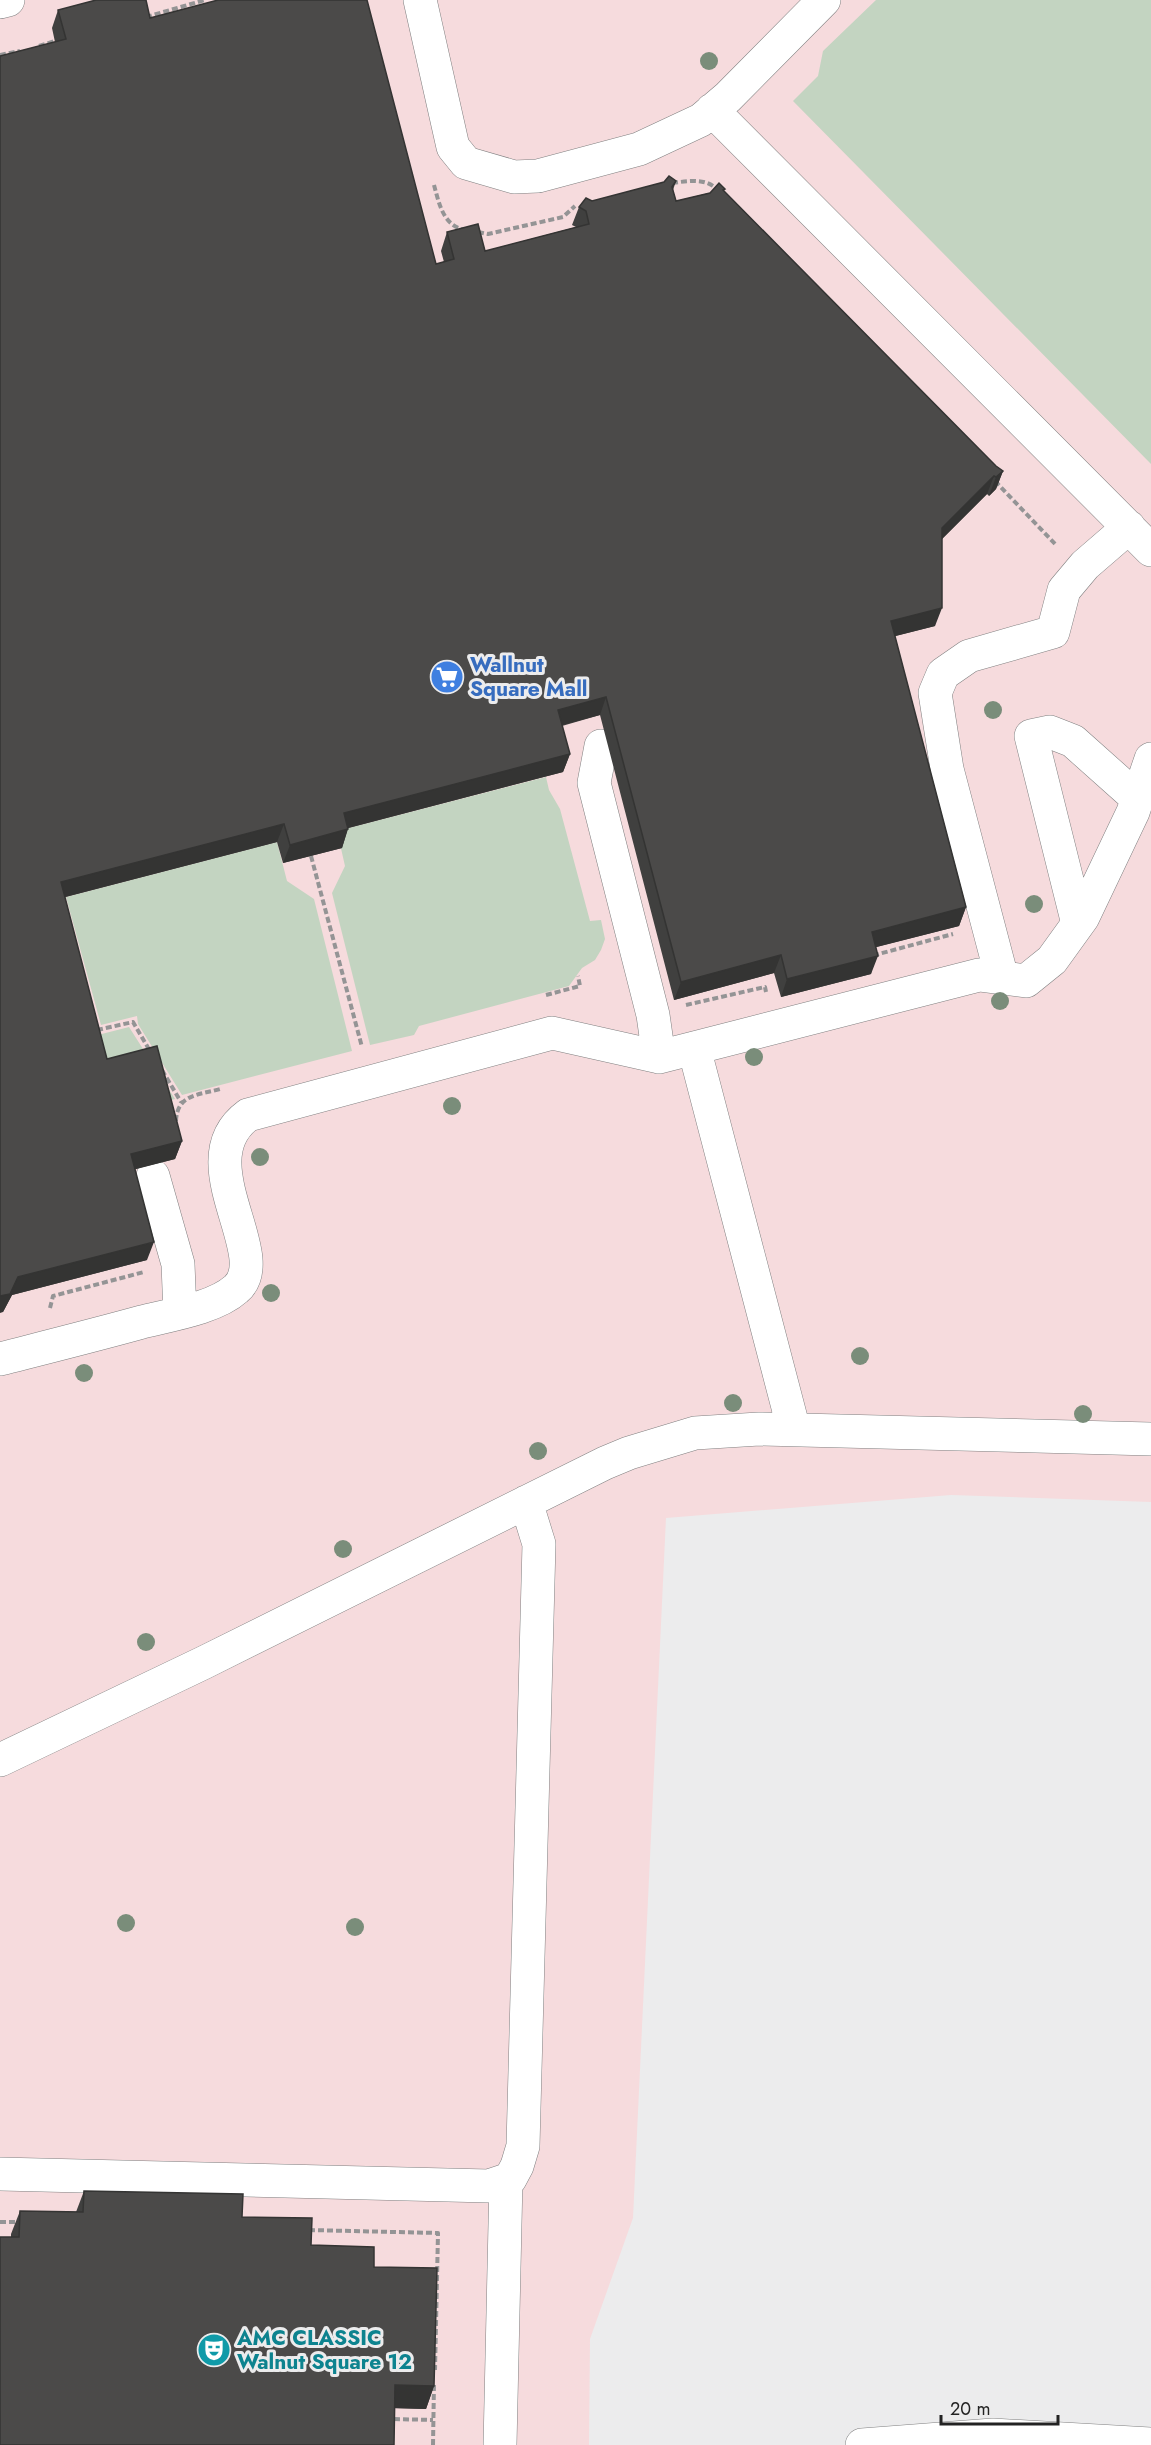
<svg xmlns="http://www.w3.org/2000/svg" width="1151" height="2445" font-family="Jost,sans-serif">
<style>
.commercial{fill:#f6dbdd}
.green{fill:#c3d4c1}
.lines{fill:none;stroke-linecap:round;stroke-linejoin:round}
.minor-casing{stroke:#808081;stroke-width:34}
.path{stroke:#949495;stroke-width:4;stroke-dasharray:6 3;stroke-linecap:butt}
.minor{stroke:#fff;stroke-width:33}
.tree{fill:#7a8d7a}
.wall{fill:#40403f}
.shaded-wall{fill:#343433}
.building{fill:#4b4a49;stroke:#343433;stroke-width:1.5}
.labels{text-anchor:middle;stroke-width:6;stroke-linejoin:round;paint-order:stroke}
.shop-label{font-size:21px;font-weight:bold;fill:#366cbe;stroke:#ececed;text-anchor:start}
.culture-label{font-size:21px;font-weight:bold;fill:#0d838f;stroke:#ececed;text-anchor:start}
</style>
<rect width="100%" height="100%" fill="#ececed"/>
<path class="commercial" d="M0 0H1151V1502L951 1495 666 1518 633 2218 590 2339 589 2445H0Z"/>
<path class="green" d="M876 0H1151V464L793 101 818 76 823 51Z
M546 777 549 790 560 809 590 921 601 920 605 939 601 950 595 960 582 968 569 986 419 1026 414 1035 370 1045 332 893 345 866 337 831Z
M277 842 287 881 314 899 352 1051 182 1095 138 1024 137 1016 101 1025 66 897Z
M129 1027 175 1099 160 1103 101 1077 90 1037Z"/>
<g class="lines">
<defs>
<path id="minor" d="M420 0 453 147 466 163 514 177 538 176 639 149 701 120 728 97 824 0
M0 2 8 0
M712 110 1151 550
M601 746 594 783 653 1015 659 1057
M1078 924 1031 736 1050 732 1073 741 1138 799
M1002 978 947 769 935 693 943 674 969 656 1053 632 1064 590 1085 565 1129 527
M694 1048 794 1430
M153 1176 178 1264 180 1313
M0 1359C47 1347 95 1335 142 1322 170 1315 215 1308 236 1289 275 1256 185 1161 248 1115L552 1033 659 1057 979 975 1026 981 1052 960 1083 917 1133 812 1151 759
M0 1760 203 1663 605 1463 629 1453 695 1433 759 1429 1151 1439
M0 2174 489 2186 510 2179 517 2166 523 2146 539 1544 526 1502
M500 2445 506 2180
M862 2445 993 2435 1151 2444"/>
</defs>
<use href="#minor" class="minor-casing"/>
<path class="path" d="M146 17 205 0
M39 46 55 41
M0 55 20 51
M672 183C689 181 706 177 719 191
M434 185C439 203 443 226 465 230
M478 232 488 234 563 217 575 206
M995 481 1056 545
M311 856 362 1047
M875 957V955L953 934
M546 995 580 986 578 976
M686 1005 765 987 766 992
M97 1030 133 1022 150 1051
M162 1070 181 1102
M176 1121C177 1094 199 1095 220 1089
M50 1308 53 1296 144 1272
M0 2222H20
M309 2230 438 2233 435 2370
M394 2419 433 2420
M433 2445 434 2383"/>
<use href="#minor" class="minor"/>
</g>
<g class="tree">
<circle cx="709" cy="61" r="9"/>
<circle cx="993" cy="710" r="9"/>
<circle cx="1034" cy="904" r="9"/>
<circle cx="1000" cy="1001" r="9"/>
<circle cx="754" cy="1057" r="9"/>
<circle cx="452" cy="1106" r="9"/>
<circle cx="260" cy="1157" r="9"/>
<circle cx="271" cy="1293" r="9"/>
<circle cx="860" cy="1356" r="9"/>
<circle cx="84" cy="1373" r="9"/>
<circle cx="733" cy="1403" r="9"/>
<circle cx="1083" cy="1414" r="9"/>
<circle cx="538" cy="1451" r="9"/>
<circle cx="343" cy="1549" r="9"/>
<circle cx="146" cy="1642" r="9"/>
<circle cx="126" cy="1923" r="9"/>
<circle cx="355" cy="1927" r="9"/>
</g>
<path class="wall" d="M58 10 150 18 436 264 444 262 441 251 447 232 485 251 576 227 572 225 579 207 592 201 676 181 673 190 676 201 725 189 724 191 996 466 1003 471 996 489 989 496 987 494 942 539 935 626 895 636 966 907 959 926 876 947 871 974 781 997 774 973 674 1000 600 715 562 726 570 754 563 772 348 828 342 848 283 863 277 842 65 897 107 1059 182 1141 175 1159 135 1169 147 1260 12 1295 3 1312 55 42 52 28Z
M84 2191 242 2217 311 2245 374 2267 434 2386 426 2409 395 2408 11 2237V2234L20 2211 76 2212Z"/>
<path class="shaded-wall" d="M1003 471 996 489 989 496 996 477Z
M994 476 987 494 935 546 942 528Z
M942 608 935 626 884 639 891 621Z
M606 697 600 715 551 728 558 710Z
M570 754 563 772 337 831 344 813Z
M284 824 277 842 54 900 61 882Z
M348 829 342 848 283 863 290 845Z
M966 907 959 926 865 950 872 932Z
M781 955 774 973 674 1000 681 982Z
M878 956 871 974 781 997 787 979Z
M182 1141 175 1159 125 1172 131 1154Z
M154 1242 147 1260 12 1295 3 1312 0 1313V1296L18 1277Z
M395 2385 434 2386 426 2409 387 2408Z"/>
<path class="building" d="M96 0H146L150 18 218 0H367L436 264 454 259 447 232 478 224 485 251 589 224 586 211 579 207 586 198 592 201 664 182 669 176 676 181 672 187 676 201 710 193 719 183 725 189 723 190 996 466 1003 471 996 477 994 476 942 528V608L891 621 966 907 872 932 878 956 787 979 781 955 681 982 606 697 558 710 570 754 344 813 348 829 290 845 284 824 61 882 107 1059 157 1046 182 1141 131 1154 154 1242 18 1277 10 1294 0 1296V56L66 39 58 10Z
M84 2191 243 2194 242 2217 312 2218 311 2245 374 2247V2267L437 2268 434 2386 395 2385 394 2445H0V2237H19L20 2211 83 2212Z"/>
<defs>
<symbol id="supermarket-disc" viewBox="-11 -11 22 22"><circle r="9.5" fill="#3f7fe0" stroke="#ececed"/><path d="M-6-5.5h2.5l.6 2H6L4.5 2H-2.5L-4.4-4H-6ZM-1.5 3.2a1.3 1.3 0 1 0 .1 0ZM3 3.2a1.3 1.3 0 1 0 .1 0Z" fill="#fff"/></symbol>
<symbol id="theatre-disc" viewBox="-11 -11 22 22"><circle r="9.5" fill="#0f9aa8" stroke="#ececed"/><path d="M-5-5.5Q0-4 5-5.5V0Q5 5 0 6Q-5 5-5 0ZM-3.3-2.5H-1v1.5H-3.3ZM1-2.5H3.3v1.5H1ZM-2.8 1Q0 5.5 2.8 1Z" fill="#fff"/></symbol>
</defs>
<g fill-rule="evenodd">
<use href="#supermarket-disc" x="428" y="658" width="38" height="38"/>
<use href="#theatre-disc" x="195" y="2331" width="38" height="38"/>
</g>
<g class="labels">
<g class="shop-label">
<text x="470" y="672">Wallnut<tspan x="470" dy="24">Square Mall</tspan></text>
</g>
<g class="culture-label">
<text x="237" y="2345">AMC CLASSIC<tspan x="237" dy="24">Walnut Square 12</tspan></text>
</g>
</g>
<path d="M941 2415v9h117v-9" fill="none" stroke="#232323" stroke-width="3"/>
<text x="950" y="2415" font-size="18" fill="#232323" stroke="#ececed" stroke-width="4.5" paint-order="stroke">20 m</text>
</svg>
